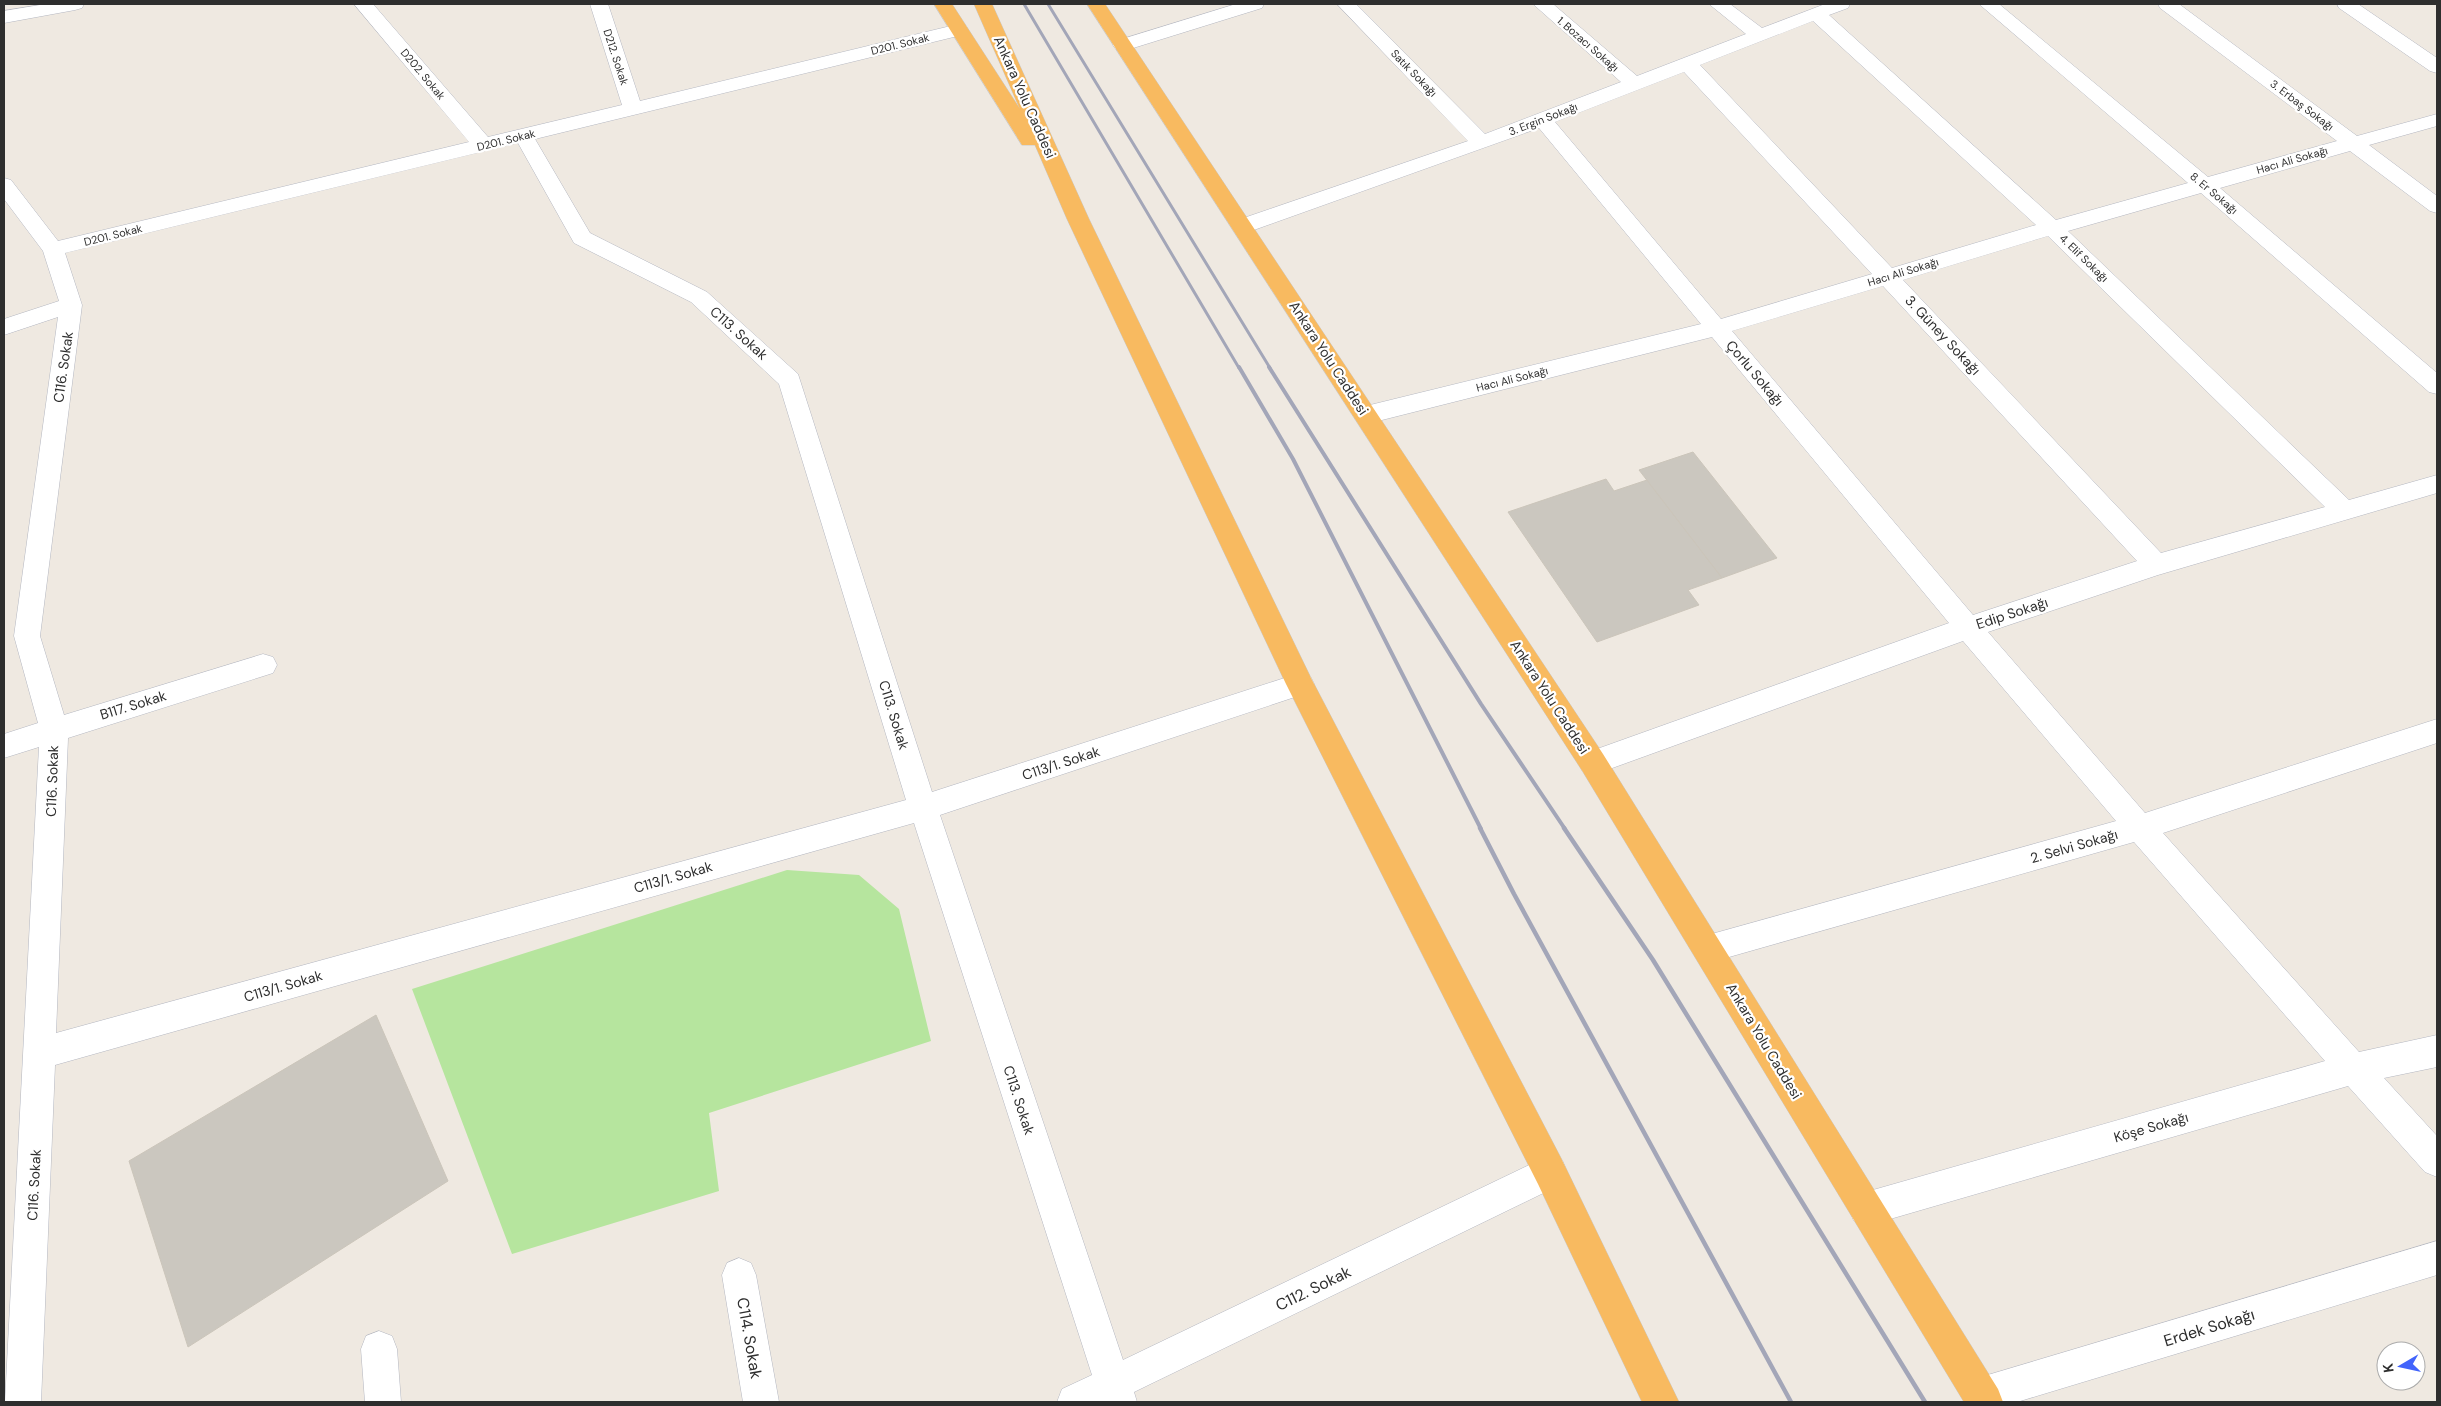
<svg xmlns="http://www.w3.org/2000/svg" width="2441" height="1406" font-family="'DM Sans',sans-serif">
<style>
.green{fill:#b6e59e}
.building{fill:#cbc7bf;stroke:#cbc5ba}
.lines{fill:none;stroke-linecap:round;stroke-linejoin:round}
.minor-casing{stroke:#b4b7c1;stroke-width:1}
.trunk-casing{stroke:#c9c9c9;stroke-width:1}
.minor{fill:#fff;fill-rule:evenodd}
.trunk{fill:#f8ba60;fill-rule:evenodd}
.rail-far2{stroke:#a3a6b8;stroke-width:3}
.rail-far1{stroke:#a3a6b8;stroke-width:4}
.rail{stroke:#a3a6b8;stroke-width:4.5}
.labels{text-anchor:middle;stroke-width:4.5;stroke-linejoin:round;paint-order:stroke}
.far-street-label{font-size:11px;fill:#2e2e2e;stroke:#fff}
.street-label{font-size:14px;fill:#2e2e2e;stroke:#fff}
.near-street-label{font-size:16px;fill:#2e2e2e;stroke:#fff}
</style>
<rect width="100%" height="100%" fill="#efe9e1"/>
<path class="green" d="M787 870 859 875 899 909 931 1041 709 1113 719 1191 512 1254 412 989Z"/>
<path class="building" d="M1693 452 1777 558 1722 578 1639 470Z
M1606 479 1614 491 1647 480 1722 578 1688 590 1699 605 1597 642 1508 512Z
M376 1015 448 1181 188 1347 129 1161Z"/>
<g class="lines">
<defs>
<path id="minor" d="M46 4H84L82 8 75 10 4 23V11Z
M354 4H373L488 137 622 105 590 4H608L640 101 959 24 966 26 968 30 966 34 535 139 590 233 707 292 798 374 932 792 1300 673 1310 676 1314 684 1310 692 940 815 1123 1360 1550 1155 1562 1160 1567 1172 1562 1184 1134 1392 1137 1402H1057L1062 1389 1092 1375 914 823 55 1065 41 1402H5L39 747 4 758V734L38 723 14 636 58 317 4 335V319L59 301 43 251 4 199V178L11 180 58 241 469 142ZM518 143 574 243 691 302 779 384 906 800 56 1033 68 738 273 673 277 665 273 657 263 654 64 715 40 636 82 305 65 253Z
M1236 4H1264L1262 8 1130 49H1116L1113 45 1116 41Z
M1337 4H1356L1485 134 1621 82 1533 4H1553L1637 76 1746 34 1709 4H1730L1762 28 1825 4H1850L1848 8 1829 15 2056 220 2188 183 1979 4H1999L2208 177 2337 141 2160 8 2158 4H2179L2357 136 2437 114V126L2369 145 2437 196V213L2430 211 2350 151 2220 188 2437 373V394L2429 392 2201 193 2068 231 2349 500 2437 475V493L2158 575 1988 632 2145 813 2437 719V743L2163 833 2359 1052 2437 1035V1067L2384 1078 2437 1136V1177L2425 1172 2348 1086 1866 1226 1854 1221 1849 1209 1854 1197 1866 1192 2325 1061 2134 842 1708 963 1697 959 1693 949 1697 939 1708 935 2116 821 1963 641 1593 775 1583 772 1579 763 1583 754 1949 623 1712 337 1366 424 1358 421 1354 415 1358 409 1366 406 1701 324 1539 128 1251 231 1243 233 1235 231 1232 226 1235 221 1468 141ZM1813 21 2036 225 1892 268 1700 65ZM1684 72 1872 274 1721 319 1555 122ZM2048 236 2325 507 2161 553 1903 280ZM1883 286 2137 561 1973 615 1732 331Z
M2337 4H2358L2437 58V73L2430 71 2339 8Z
M2437 1241V1275L2017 1402H1966L1963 1395 1968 1382 1981 1377Z
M739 1258 751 1263 756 1275 779 1402H743L722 1275 727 1263Z
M379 1331 392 1336 397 1349 401 1402H365L361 1349 366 1336Z"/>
<path id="trunk" d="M934 4H952L1020 109 974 4H992L1089 219 1311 678 1562 1160 1679 1402H1642L1538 1184 1286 684 1067 219 1035 145H1022Z
M1087 4H1105L1603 754 1998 1389 2003 1402H1964L1583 772Z"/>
</defs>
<use href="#minor" class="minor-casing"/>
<use href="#trunk" class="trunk-casing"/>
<use href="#minor" class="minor"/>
<use href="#trunk" class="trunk"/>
<path class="rail-far2" d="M1024 4 1239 368
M1048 4 1270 368"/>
<path class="rail-far1" d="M1239 367 1293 459 1481 829
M1269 367 1481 704 1565 829"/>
<path class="rail" d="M1480 828 1514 894 1791 1402
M1564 828 1653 960 1925 1402"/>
</g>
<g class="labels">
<g class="far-street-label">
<text transform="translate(900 44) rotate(-14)" y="4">D201. Sokak</text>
<text transform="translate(1588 44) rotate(41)" y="4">1. Bozacı Sokağı</text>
<text transform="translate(616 57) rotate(72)" y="4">D212. Sokak</text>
<text transform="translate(1414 73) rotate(46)" y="4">Satık Sokağı</text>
<text transform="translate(423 74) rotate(50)" y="4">D202. Sokak</text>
<text transform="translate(2302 105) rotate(37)" y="4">3. Erbaş Sokağı</text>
<text transform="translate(1543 119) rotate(-21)" y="4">3. Ergin Sokağı</text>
<text transform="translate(506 140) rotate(-14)" y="4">D201. Sokak</text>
<text transform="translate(2292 160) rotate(-16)" y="4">Hacı Ali Sokağı</text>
<text transform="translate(2214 193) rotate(40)" y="4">8. Er Sokağı</text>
<text transform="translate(113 235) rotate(-14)" y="4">D201. Sokak</text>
<text transform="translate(2084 258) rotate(44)" y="4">4. Elif Sokağı</text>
<text transform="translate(1903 272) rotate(-17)" y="4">Hacı Ali Sokağı</text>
<text transform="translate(1512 379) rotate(-14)" y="4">Hacı Ali Sokağı</text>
</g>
<g class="street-label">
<text transform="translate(1025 97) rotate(66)" y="5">Ankara Yolu Caddesi</text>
<text transform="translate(739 333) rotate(42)" y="5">C113. Sokak</text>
<text transform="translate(1943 335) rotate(47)" y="5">3. Güney Sokağı</text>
<text transform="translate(1329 358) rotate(57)" y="5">Ankara Yolu Caddesi</text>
<text transform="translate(63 367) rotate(-82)" y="5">C116. Sokak</text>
<text transform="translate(1755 373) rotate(50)" y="5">Çorlu Sokağı</text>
<text transform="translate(2012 613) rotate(-18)" y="5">Edip Sokağı</text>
<text transform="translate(1550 697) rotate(57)" y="5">Ankara Yolu Caddesi</text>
<text transform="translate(133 705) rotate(-17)" y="5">B117. Sokak</text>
<text transform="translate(894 715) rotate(73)" y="5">C113. Sokak</text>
<text transform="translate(1061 763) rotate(-18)" y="5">C113/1. Sokak</text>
<text transform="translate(52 781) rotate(-88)" y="5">C116. Sokak</text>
<text transform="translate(2074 846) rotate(-16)" y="5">2. Selvi Sokağı</text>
<text transform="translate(673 877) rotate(-16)" y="5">C113/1. Sokak</text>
<text transform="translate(283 986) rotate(-16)" y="5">C113/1. Sokak</text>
<text transform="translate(1764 1041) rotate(59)" y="5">Ankara Yolu Caddesi</text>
<text transform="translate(1019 1100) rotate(72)" y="5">C113. Sokak</text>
<text transform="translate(2151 1127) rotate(-16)" y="5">Köşe Sokağı</text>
<text transform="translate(34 1185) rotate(-87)" y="5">C116. Sokak</text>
</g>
<g class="near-street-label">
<text transform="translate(1313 1288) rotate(-26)" y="6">C112. Sokak</text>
<text transform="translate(2209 1327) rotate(-17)" y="6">Erdek Sokağı</text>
<text transform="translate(750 1338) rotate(80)" y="6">C114. Sokak</text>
</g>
</g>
<rect width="2441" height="1406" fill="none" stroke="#2e2e2e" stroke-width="10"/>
<g transform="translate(2401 1366) rotate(261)"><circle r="24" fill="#ffffff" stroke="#ababab"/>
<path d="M0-4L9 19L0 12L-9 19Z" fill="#4264fb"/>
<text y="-8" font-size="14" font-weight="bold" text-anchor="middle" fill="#2e2e2e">K</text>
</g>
</svg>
